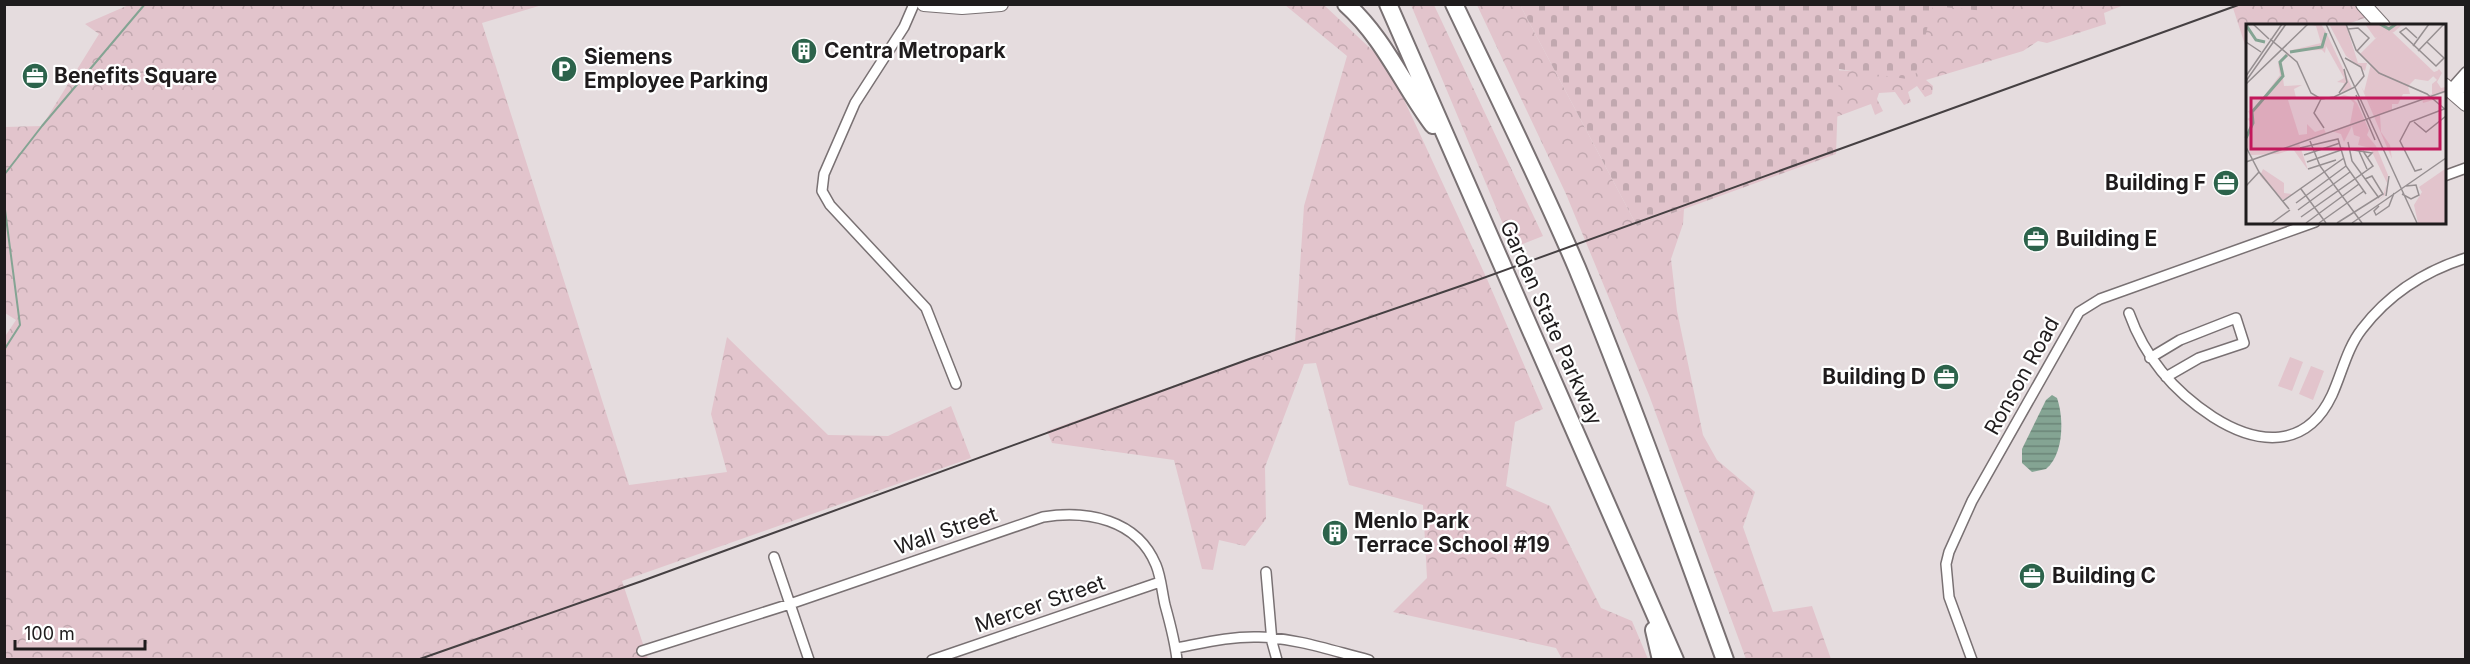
<svg xmlns="http://www.w3.org/2000/svg" width="2470" height="664" font-family="Inter,sans-serif">
<style>
.forest{fill:url(#forest-crowns)}
.cemetery{fill:url(#cemetery-stones)}
.pitch{fill:#e2c4cc}
.water{fill:url(#water-rules)}
.lines{fill:none;stroke-linecap:round;stroke-linejoin:round}
.stream{stroke:#84a493;stroke-width:2}
.street-casing{stroke:#797173;stroke-width:12}
.secondary-casing{stroke:#797173;stroke-width:16}
.highway-casing{stroke:#797173;stroke-width:20}
.street{stroke:#fff;stroke-width:9}
.secondary{stroke:#fff;stroke-width:14}
.highway{stroke:#fff;stroke-width:16}
.rail{stroke:#454042;stroke-width:2}
.labels{text-anchor:middle;stroke-width:4.5;stroke-linejoin:round;paint-order:stroke}
.poi-label{font-size:21px;font-weight:bold;fill:#1f1c1d;stroke:#fff;text-anchor:start}
.street-label{font-size:21px;fill:#1f1c1d;stroke:#fff}
.inset-river{fill:none;stroke:#84a493;stroke-width:3}
.inset-road{fill:none;stroke:#968f91;stroke-width:1.5}
.view{fill:#c2185b;fill-opacity:0.15;stroke:#c2185b;stroke-width:3}
.inset-edge{fill:none;stroke:#1f1c1d;stroke-width:3}
</style>
<defs>
<pattern id="forest-crowns" width="20" height="18" patternUnits="userSpaceOnUse" patternTransform="scale(1.5)"><rect width="20" height="18" fill="#e2c4cc"/><path d="M2 6a3 3 0 1 1 6 0M12 15a3 3 0 1 1 6 0" fill="none" stroke="#c1a8af"/></pattern>
<pattern id="cemetery-stones" width="16" height="16" patternUnits="userSpaceOnUse" patternTransform="scale(1.5)"><rect width="16" height="16" fill="#e2c4cc"/><path d="M2 7V4a2 2 0 0 1 4 0v3zM10 15v-3a2 2 0 0 1 4 0v3z" fill="#c1a8af"/></pattern>
<pattern id="water-rules" width="6" height="5" patternUnits="userSpaceOnUse" patternTransform="scale(1.5)"><rect width="6" height="5" fill="#84a493"/><path d="M0 2.5h6" fill="none" stroke="#6b8577"/></pattern>
</defs>
<rect width="100%" height="100%" fill="#e5dcde"/>
<path class="forest" d="M131 4 542 5 482 23 629 485 727 472 711 414 727 337 828 435 888 436 951 406 971 458 622 581 648 659H5L4 338 16 320 5 313V127L42 126 99 34 85 24Z
M1285 5H1324L1388 65 1487 279 1543 409 1515 422 1506 486 1550 506 1601 608 1632 621 1648 659H1562L1556 648 1393 612 1427 578 1423 505 1349 485 1316 363 1304 364 1265 467 1266 519 1245 546 1219 540 1213 570 1202 569 1174 460 1052 443 1047 431 1295 342 1304 206 1347 56Z
M1411 5H1434L1543 236 1513 248Z
M1477 5H1520L1637 226 1684 209 1683 224 1671 259 1677 311 1703 435 1717 460 1755 492 1743 527 1773 612 1812 606 1831 659H1746L1649 395 1566 194Z
M1923 5H2124L2104 13 2106 24 2047 43 2038 41 2023 51 1926 80 1933 86 1932 94 1925 97 1917 86 1908 92 1911 102 1904 105 1895 92 1879 93 1877 99 1883 111 1875 115 1871 104 1836 117 1829 70 1907 73Z
M2232 5H2359L2370 16 2345 25 2248 26V54Z"/>
<path class="cemetery" d="M1520 5 1985 4V11L1933 6 1914 80 1839 69 1836 154 1637 226Z"/>
<path class="pitch" d="M2290 357 2303 362 2292 391 2278 386Z
M2311 366 2324 371 2313 400 2299 394Z"/>
<path class="water" d="M2052 395 2057 398C2064 418 2064 454 2046 469L2032 472 2022 463V449L2046 400Z"/>
<g class="lines">
<path class="stream" d="M4 175 42 126 145 4
M4 202 20 325 4 350"/>
<defs>
<path id="street" d="M914 4 904 27 855 103 824 174 822 191 830 205 926 308 956 384
M2450 90 2466 72
M2455 95 2466 84
M2444 176 2466 168
M2129 313C2145 358 2173 391 2213 417 2257 445 2306 450 2332 395 2342 373 2347 348 2362 329 2388 295 2425 271 2466 258
M2150 358 2180 340 2236 318 2244 343 2199 358 2166 377
M774 557 809 660
M1266 572 1272 642 1277 660
M1176 648C1203 643 1231 636 1259 637 1296 638 1333 651 1369 660
M642 651 790 604 1043 517C1087 510 1137 519 1156 565 1161 577 1162 592 1165 605 1170 623 1175 641 1177 660
M932 660 1160 582
M1972 660 1949 597 1946 564 1949 552 1972 501 2079 312 2100 299 2315 222"/>
<path id="secondary" d="M924 4 962 7 1001 4
M2363 4 2383 26
M2444 85 2466 104"/>
<path id="highway" d="M1346 4C1384 38 1403 85 1433 125
M1388 4 1675 660
M1454 4C1496 92 1539 179 1577 268 1630 397 1677 528 1725 660
M1654 630 1661 660"/>
</defs>
<use href="#street" class="street-casing"/>
<use href="#secondary" class="secondary-casing"/>
<use href="#highway" class="highway-casing"/>
<use href="#street" class="street"/>
<use href="#secondary" class="secondary"/>
<use href="#highway" class="highway"/>
<path class="rail" d="M417 660 642 581 1252 358 1475 281 2241 4"/>
</g>
<defs>
<symbol id="building-disc" viewBox="-11 -11 22 22"><circle r="9.5" fill="#2c634b" stroke="#fff"/><path d="M-4-6H4V6H1V3H-1V6H-4ZM-2.5-4.3h1.7v1.8h-1.7ZM.8-4.3h1.7v1.8H.8ZM-2.5-1h1.7V.8h-1.7ZM.8-1h1.7V.8H.8Z" fill="#fff"/></symbol>
<symbol id="parking-disc" viewBox="-11 -11 22 22"><circle r="9.5" fill="#2c634b" stroke="#fff"/><path d="M-3.5-5.5H1a3.5 3.5 0 0 1 0 7H-1V5.5H-3.5ZM-1-3.4V-.6H.8a1.4 1.4 0 0 0 0-2.8Z" fill="#fff"/></symbol>
<symbol id="office-disc" viewBox="-11 -11 22 22"><circle r="9.5" fill="#2c634b" stroke="#fff"/><path d="M-6-3h4V-5.5h4V-3h4V5H-6ZM-1-4.5V-3h2v-1.5ZM-6 0V1H6V0Z" fill="#fff"/></symbol>
</defs>
<g fill-rule="evenodd">
<use href="#building-disc" x="789" y="36" width="30" height="30"/>
<use href="#parking-disc" x="549" y="54" width="30" height="30"/>
<use href="#office-disc" x="20" y="61" width="30" height="30"/>
<use href="#office-disc" x="2211" y="168" width="30" height="30"/>
<use href="#office-disc" x="2021" y="224" width="30" height="30"/>
<use href="#office-disc" x="1931" y="362" width="30" height="30"/>
<use href="#building-disc" x="1320" y="518" width="30" height="30"/>
<use href="#office-disc" x="2017" y="561" width="30" height="30"/>
</g>
<g class="labels">
<g class="poi-label">
<text x="824" y="58">Centra Metropark</text>
<text x="584" y="64">Siemens<tspan x="584" dy="24">Employee Parking</tspan></text>
<text x="54" y="83">Benefits Square</text>
<text x="2206" y="190" text-anchor="end">Building F</text>
<text x="2056" y="246">Building E</text>
<text x="1926" y="384" text-anchor="end">Building D</text>
<text x="1354" y="528">Menlo Park<tspan x="1354" dy="24">Terrace School #19</tspan></text>
<text x="2052" y="583">Building C</text>
</g>
<g class="street-label">
<text transform="translate(1551 323) rotate(66)" y="7">Garden State Parkway</text>
<text transform="translate(2022 376) rotate(-61)" y="7">Ronson Road</text>
<text transform="translate(946 531) rotate(-19)" y="7">Wall Street</text>
<text transform="translate(1040 604) rotate(-19)" y="7">Mercer Street</text>
</g>
</g>
<g transform="translate(2246 24)">
<rect width="200" height="200" fill="#e5dcde"/>
<path d="M62 0H75L80 8 106 64 96 68 98 59 91 58 98 54 80 22 79 29 76 26 42 27 75 19 70 2ZM83 0 100 1 112 39H121L119 47 100 32ZM119 0H157L148 8 129 14ZM41 28 44 31 35 38 38 62 56 61 48 65 50 74 42 76 53 111 61 110V100L69 108 78 105 80 109 53 119 62 146 47 125 32 130 5 131 0 120 6 99 1 95 5 93 2 87 9 84 34 51 32 39ZM193 45 196 49 191 58 195 64 199 63V69L184 72 187 76 177 79 176 74 186 70V60L191 56 187 52ZM115 62 130 91 134 90 135 108 144 121 146 135ZM98 71 105 73 111 79 123 106 121 111 130 122 142 151 139 171 127 181 137 172 141 159 124 124 112 121 114 113 108 111 106 102 98 118 95 110 85 107 104 100 108 79 102 73 91 74ZM17 145 38 159V169L46 170 37 176 14 152Z" fill="#e2c4cc"/>
<path d="M145 7 188 48 194 46 182 57 169 55 162 62 164 70H157L152 80H146V86L130 92 118 68 125 40 114 30 132 12ZM199 145V199H172L168 181 176 168 173 163Z" fill="#e2c4cc"/>
<path class="inset-river" d="M134 0 143 5 150 0M0 1 10 16 19 18M44 28 76 23 80 9M0 114 7 99 6 88 37 52 34 38 41 31"/>
<path class="inset-road" d="M7 0 23 15M80 0 171 199M100 0 110 26 133 49 181 70 200 86M102 5 112 4 123 14 111 27M171 14 160 4 154 8 190 42 198 34 181 18M24 15 51 38 65 69 75 75 88 73M0 18 15 28M167 22 183 0M172 27 198 0M0 52 36 0M0 57 40 0M0 60 62 0M93 69 101 58 98 45M110 71 129 116M88 73 109 63 118 52 115 43 99 34M75 75 68 89 78 104M168 98 180 108 200 92M64 117 74 142 116 199M102 118 106 137 133 174M0 123 13 148 43 185M54 124 92 115 100 142 120 170M95 124 126 129 122 133M112 125 121 145M58 131 94 119M0 138 200 67M61 138 95 126M62 145 90 136M176 145 169 147 154 117 164 98 198 85M0 162 13 148M55 165 80 199M156 170 165 175 173 171 170 161 160 162M140 172 143 152M37 177 98 134M50 179 100 142M133 182 128 187 130 191 143 182 148 169M52 186 104 148M55 193 127 142 117 127M26 199 44 186M60 199 113 160M73 199 118 167M91 199 137 170 126 152 119 155M106 199 200 134"/>
<path class="view" d="M5 74H194V125H5Z"/>
<rect width="200" height="200" class="inset-edge"/>
</g>
<rect width="2470" height="664" fill="none" stroke="#1f1c1d" stroke-width="12"/>
<path d="M15 640v9h130v-9" fill="none" stroke="#1f1c1d" stroke-width="3"/>
<text x="24" y="640" font-size="18" fill="#1f1c1d" stroke="#ffffff" stroke-width="4.5" paint-order="stroke">100 m</text>
</svg>
